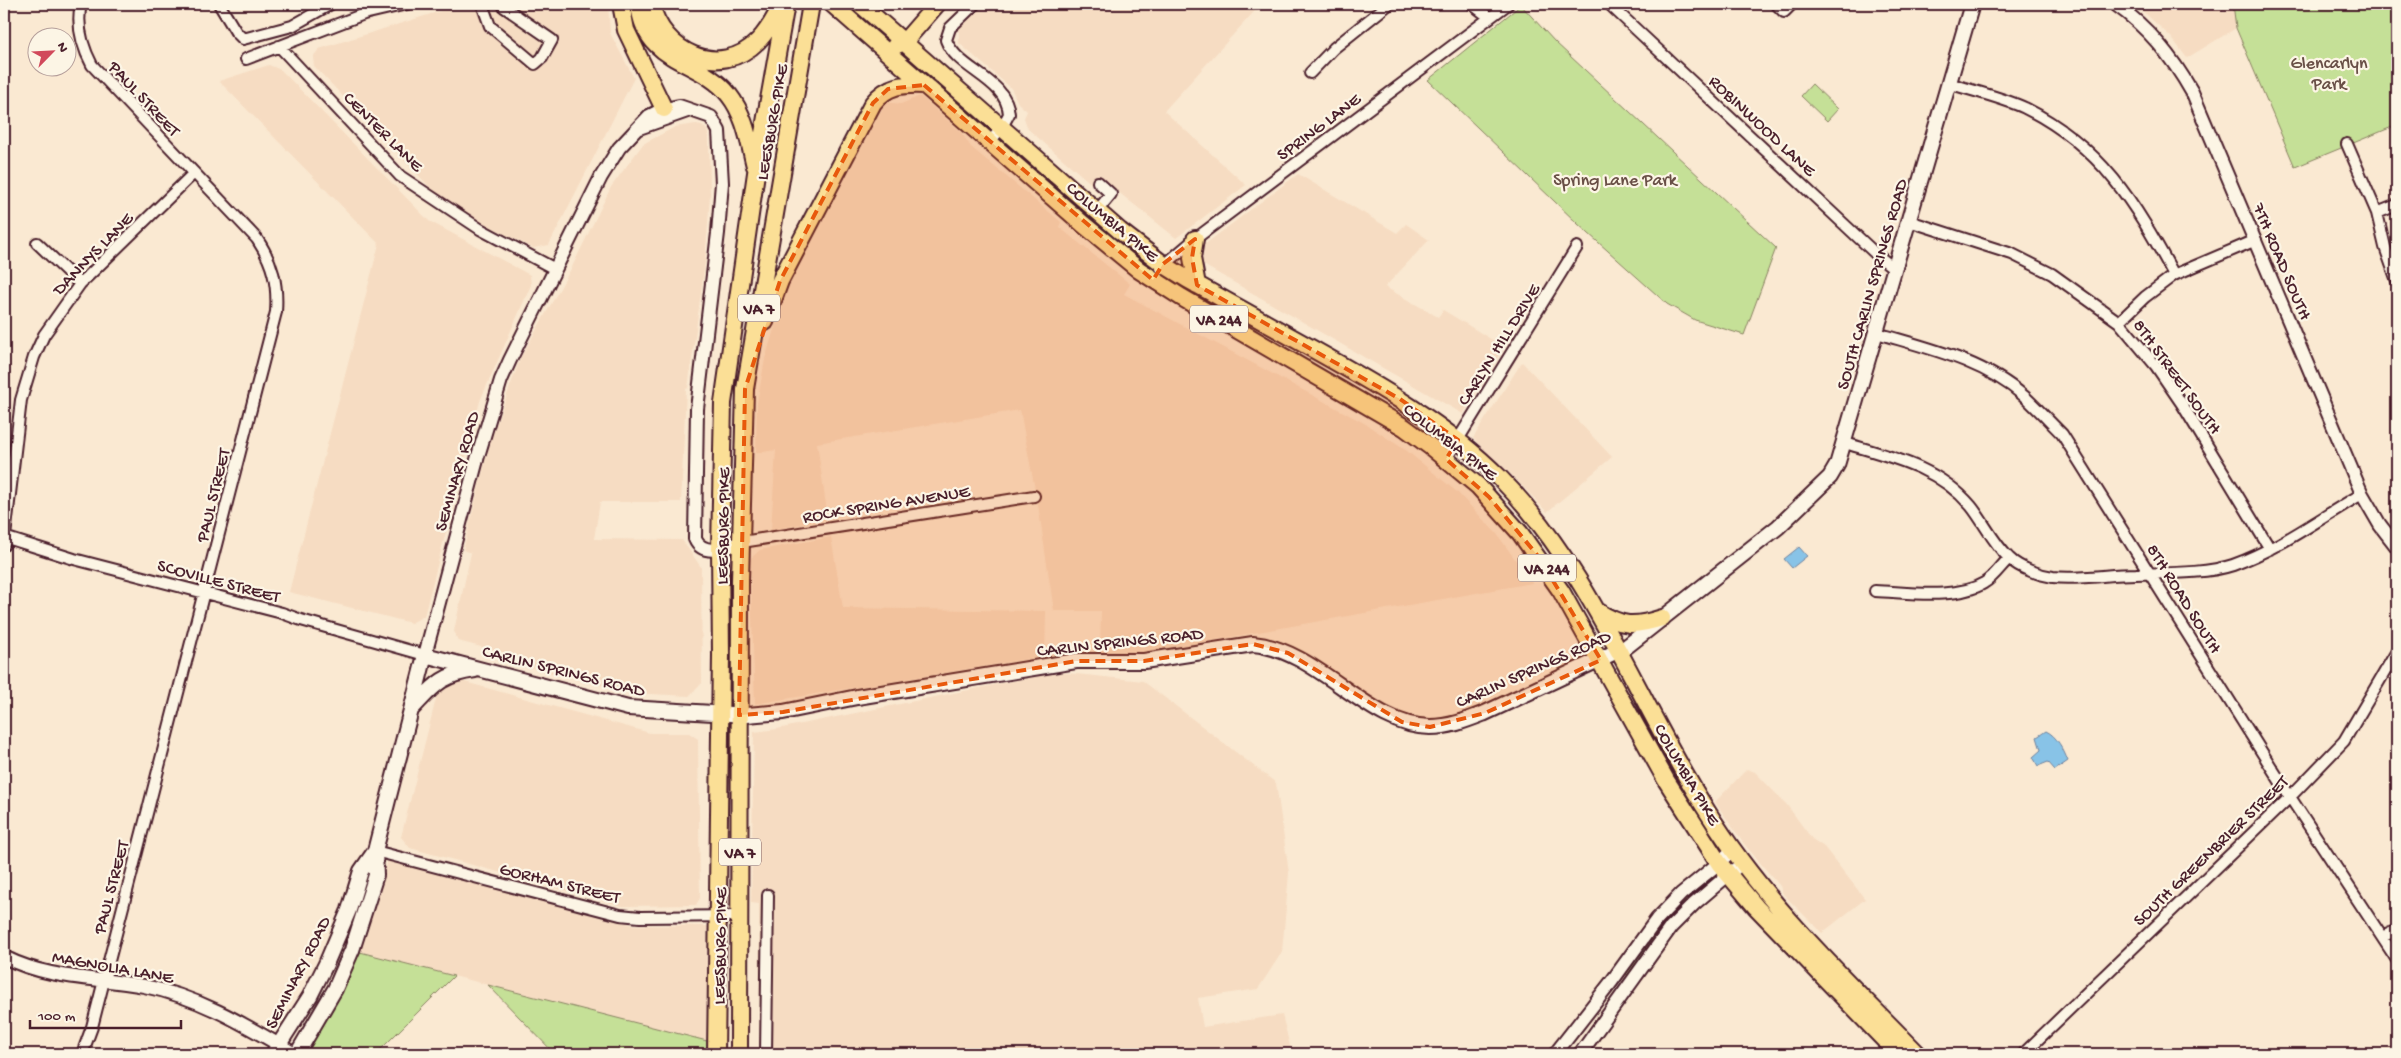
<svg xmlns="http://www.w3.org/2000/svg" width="2401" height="1058" font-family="'Gochi Hand',sans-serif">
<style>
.built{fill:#f6dcc2}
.green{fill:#c5e097;stroke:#888061}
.water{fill:#88c3e7;stroke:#6f819c}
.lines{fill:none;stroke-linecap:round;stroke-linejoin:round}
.minor-casing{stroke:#4a1f2b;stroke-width:14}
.tertiary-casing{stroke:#4a1f2b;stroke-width:16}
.secondary-casing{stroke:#4a1f2b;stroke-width:18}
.primary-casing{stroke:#4a1f2b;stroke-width:20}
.minor{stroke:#fcf5e5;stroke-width:10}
.tertiary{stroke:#fcf5e5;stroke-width:12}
.secondary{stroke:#fcf5e5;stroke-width:14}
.primary{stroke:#fbdf96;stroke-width:16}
.marked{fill:#e8590c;fill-opacity:0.2;stroke:#e8590c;stroke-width:4;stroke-dasharray:10 6;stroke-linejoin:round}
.labels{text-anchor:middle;stroke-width:4.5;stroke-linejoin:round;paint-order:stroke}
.shield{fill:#fcf5e5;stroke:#7f5f63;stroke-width:1}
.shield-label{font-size:16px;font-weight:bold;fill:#4a1f2b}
.park-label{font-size:18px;fill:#694f46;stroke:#fcf5e5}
.street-label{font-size:18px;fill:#4a1f2b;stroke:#fcf5e5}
</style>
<rect width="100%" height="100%" fill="#fae9d2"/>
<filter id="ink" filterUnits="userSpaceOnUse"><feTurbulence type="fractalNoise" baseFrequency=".02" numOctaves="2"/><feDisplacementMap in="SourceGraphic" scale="10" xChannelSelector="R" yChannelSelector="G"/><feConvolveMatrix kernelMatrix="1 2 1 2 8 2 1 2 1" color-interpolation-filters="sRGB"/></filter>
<g filter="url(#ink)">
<path class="built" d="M463 4H608L610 33 634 78 549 245 533 248 448 206 314 66 313 57 319 49Z
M978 4H1261L1164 111 1246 185 1176 238 1102 179 1095 187 1028 129 1024 118 1027 111 1018 103 1011 88 959 43V32L954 27Z
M2135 4H2233L2236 28 2187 58 2171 37Z
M269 65 281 70 429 221 530 275 531 285 480 401 424 616 411 623 289 592 379 244 219 81Z
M920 96 961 132 971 147 1061 222 1059 227 1130 284 1124 294 1364 423 1407 451 1457 492 1497 534 1532 583 1142 653H1100L1101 611H1054L1039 511 1020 410 817 443 828 519 771 530 776 450 756 453 757 403 765 359 787 287 886 102 901 104Z
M696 124 702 125 707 130 709 138 710 195 705 263 688 388 686 389 681 502H600L594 539 682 540 701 567 702 683 689 696 632 693 529 667 531 660 458 641 454 631 471 553 463 550 490 442 520 359 572 267 611 187 643 144 675 127Z
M1298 174 1397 233 1406 224 1429 240 1385 287 1438 317 1443 310 1504 347 1463 414 1200 263 1198 253 1204 245Z
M1522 362 1612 457 1547 512 1508 471 1505 473 1473 438Z
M831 537 843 608 1046 611 1045 656 755 704 750 559 760 550Z
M1057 672 1143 681 1276 783 1289 873 1282 952 1258 989 1198 998 1203 1027 1282 1015 1292 1054H760L759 904 751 903 754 732 777 729Z
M454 679 650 733H689L698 739 700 898 696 905 623 906 410 848 401 837 439 687Z
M1747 769 1755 772 1787 805 1812 839 1824 847 1865 899 1822 933 1783 894 1780 886 1744 844 1715 802Z
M388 860 633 925 708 926 707 1041 360 952Z"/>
<path class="green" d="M2233 4H2397V125L2295 167 2236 28Z
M1521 5 1555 42 1776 248 1744 335 1695 320 1667 304 1578 224 1428 80Z
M1812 84 1838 109 1827 121 1801 96Z
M1708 880 1709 883 1666 925 1629 975 1623 974 1667 913Z
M360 952 454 976 376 1054H305L330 1014Z
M488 985 707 1041 706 1054H555Z"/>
<path class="water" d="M1799 547 1807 556 1792 568 1784 559Z
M2046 731C2057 736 2063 749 2068 761L2055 770 2048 762 2038 766 2033 757 2041 750 2037 737Z"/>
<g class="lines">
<defs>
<path id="minor" d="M81 4C76 26 82 46 92 65L257 239C273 263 278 284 276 312L92 1027 82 1054
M219 4 236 32 243 39 292 26 331 4
M482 4 490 26 535 64 542 58 552 40 504 7
M975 4 950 28 946 40C957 70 1007 79 1009 114L1002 127 990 142
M1472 4 1489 17
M1609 4 1877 255 1895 269
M1776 4 1784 12 1792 4
M279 46 400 176 480 229 555 269
M246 59 364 14 407 4
M1310 73 1334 48 1389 4
M1948 83C1973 91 2001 97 2025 108 2101 146 2135 203 2174 275
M2347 144 2377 213 2385 247 2397 281
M1097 211 1111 194 1098 182
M2377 213 2397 205
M1909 221 2012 254 2052 274 2119 322 2156 366 2182 404 2270 549
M37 243 80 284
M1161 268 1195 239 1508 4
M2119 322 2145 297 2174 275 2256 240
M1877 333C1927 348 1983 360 2024 396 2037 408 2049 421 2062 434L2290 797 2397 960
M1845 443C1892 457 1938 467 1971 506 1984 522 1993 543 2009 558 2019 568 2039 575 2053 577 2081 580 2108 574 2136 574 2165 573 2206 574 2233 565 2279 549 2320 518 2362 494
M1446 459 1577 247
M4 537 74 559 282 613 301 620 425 655
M742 542 1034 496
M4 545 21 400 34 357 44 335 80 284 194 173
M1875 591C1907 592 1956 600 1984 583 1993 578 2001 566 2009 558
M375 851 620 915 640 917 739 916
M2382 937 2397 930
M766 1054 768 895
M2023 1054 2290 797 2344 741 2397 651"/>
<path id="tertiary" d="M2115 4C2149 28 2172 57 2192 92L2362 494 2380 525 2397 547
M639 128 690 110
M425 655 478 456 501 380 510 360 601 177 619 148 649 116 661 110 679 106 711 117 719 131 722 183 718 233 697 409 695 539C703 558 728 547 742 542
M4 957C50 980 95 977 144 986 200 997 247 1026 295 1054
M1555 1054 1612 981 1657 919 1681 894 1719 863 1732 850
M1580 1054 1671 927 1694 904 1735 869"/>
<path id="secondary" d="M411 710C434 686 440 675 475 670
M273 1054 310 996 326 964 349 910 361 871 375 851
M297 1054 335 989 352 950 376 875 375 851 425 655 628 708 747 715 783 712 857 697 1076 661H1144L1253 644C1319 650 1369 727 1430 727 1450 727 1467 720 1485 713L1626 647 1778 527 1830 477 1837 465 1972 4"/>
<path id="primary" d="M621 4 626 30 664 109
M639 4C645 65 700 58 729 95 745 115 749 142 755 166
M651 4C662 52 719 80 758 41 768 31 775 18 781 6
M832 4 1083 224 1139 270 1181 297 1404 427 1431 447 1478 486 1520 533 1561 591 1666 780 1719 863 1756 907 1898 1054
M860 4 1120 231 1163 264 1187 279C1228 302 1270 325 1311 348 1379 386 1445 423 1500 478 1593 572 1637 701 1707 811 1764 903 1843 977 1918 1054
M895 46 904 42 937 4
M1195 239 1192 258 1197 285
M765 322 780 281 873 103C887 85 903 84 924 85
M1597 611C1622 627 1634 627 1662 618
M716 1054 721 655 720 549 723 403 756 173 786 4
M739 1054 740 581 745 389 811 4"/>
</defs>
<use href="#minor" class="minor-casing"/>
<use href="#tertiary" class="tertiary-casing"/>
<use href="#secondary" class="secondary-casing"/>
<use href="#primary" class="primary-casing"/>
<use href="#minor" class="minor"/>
<use href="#tertiary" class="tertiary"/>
<use href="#secondary" class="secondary"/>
<use href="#primary" class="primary"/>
</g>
</g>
<path class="marked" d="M924 85 1153 280 1163 264 1195 239 1192 258 1197 285 1400 399 1458 440 1446 459 1489 497 1538 556 1601 660 1485 713 1430 727 1402 722 1288 653 1253 644 1144 661H1076L783 712 739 715 745 389 780 281 873 103 888 89Z"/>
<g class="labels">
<g class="shield">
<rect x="738" y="294.5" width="42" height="27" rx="4"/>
<rect x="1190" y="305.5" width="58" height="27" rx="4"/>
<rect x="1518" y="554.5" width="58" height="27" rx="4"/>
<rect x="719" y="838.5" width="42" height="27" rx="4"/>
</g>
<g class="shield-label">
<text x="759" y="314">VA 7</text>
<text x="1219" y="325">VA 244</text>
<text x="1547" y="574">VA 244</text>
<text x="740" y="858">VA 7</text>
</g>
<g class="park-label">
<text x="2329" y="68">Glencarlyn<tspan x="2329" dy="21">Park</tspan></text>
<text x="1615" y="185">Spring Lane Park</text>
</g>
<g class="street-label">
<text transform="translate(145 98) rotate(47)" y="6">PAUL STREET</text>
<text transform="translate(771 122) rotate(-80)" y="6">LEESBURG PIKE</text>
<text transform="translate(1763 125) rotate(43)" y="6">ROBINWOOD LANE</text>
<text transform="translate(1318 126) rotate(-37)" y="6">SPRING LANE</text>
<text transform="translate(384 131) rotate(45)" y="6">CENTER LANE</text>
<text transform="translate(1113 221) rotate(40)" y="6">COLUMBIA PIKE</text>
<text transform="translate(92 253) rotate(-46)" y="6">DANNYS LANE</text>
<text transform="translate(2283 261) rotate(67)" y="6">7TH ROAD SOUTH</text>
<text transform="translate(1871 284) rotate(-74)" y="6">SOUTH CARLIN SPRINGS ROAD</text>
<text transform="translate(1498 344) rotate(-58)" y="6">CARLYN HILL DRIVE</text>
<text transform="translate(2178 376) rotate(54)" y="6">8TH STREET SOUTH</text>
<text transform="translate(1451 441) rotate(38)" y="6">COLUMBIA PIKE</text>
<text transform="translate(456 471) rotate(-74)" y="6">SEMINARY ROAD</text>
<text transform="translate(212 495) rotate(-76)" y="6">PAUL STREET</text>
<text transform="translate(886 503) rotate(-9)" y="6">ROCK SPRING AVENUE</text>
<text transform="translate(722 526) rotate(-89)" y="6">LEESBURG PIKE</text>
<text transform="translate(219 580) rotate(15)" y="6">SCOVILLE STREET</text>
<text transform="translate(2185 598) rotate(58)" y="6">8TH ROAD SOUTH</text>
<text transform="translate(1120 641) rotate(-6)" y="6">CARLIN SPRINGS ROAD</text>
<text transform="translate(1533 668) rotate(-24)" y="6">CARLIN SPRINGS ROAD</text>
<text transform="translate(564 670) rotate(14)" y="6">CARLIN SPRINGS ROAD</text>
<text transform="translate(1688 774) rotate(60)" y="6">COLUMBIA PIKE</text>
<text transform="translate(2210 850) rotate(-44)" y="6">SOUTH GREENBRIER STREET</text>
<text transform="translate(560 882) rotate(14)" y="6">GORHAM STREET</text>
<text transform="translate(110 887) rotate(-75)" y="6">PAUL STREET</text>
<text transform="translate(719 946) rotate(-89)" y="6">LEESBURG PIKE</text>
<text transform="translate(113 966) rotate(10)" y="6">MAGNOLIA LANE</text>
<text transform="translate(297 972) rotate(-63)" y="6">SEMINARY ROAD</text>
</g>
</g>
<rect width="2401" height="1058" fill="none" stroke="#fcf5e5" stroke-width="20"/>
<rect x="10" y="10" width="2381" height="1038" fill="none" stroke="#4a1f2b" stroke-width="2" filter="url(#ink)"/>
<g transform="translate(52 52) rotate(66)"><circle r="24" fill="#fcf5e5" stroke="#b59f9b"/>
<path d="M0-4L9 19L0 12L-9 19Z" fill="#d1495b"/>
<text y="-8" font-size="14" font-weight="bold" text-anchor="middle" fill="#4a1f2b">N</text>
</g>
<path d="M30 1020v8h151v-8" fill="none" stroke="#4a1f2b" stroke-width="2.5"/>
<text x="38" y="1020" font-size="15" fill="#4a1f2b" stroke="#fcf5e5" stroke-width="4" paint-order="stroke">100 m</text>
</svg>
